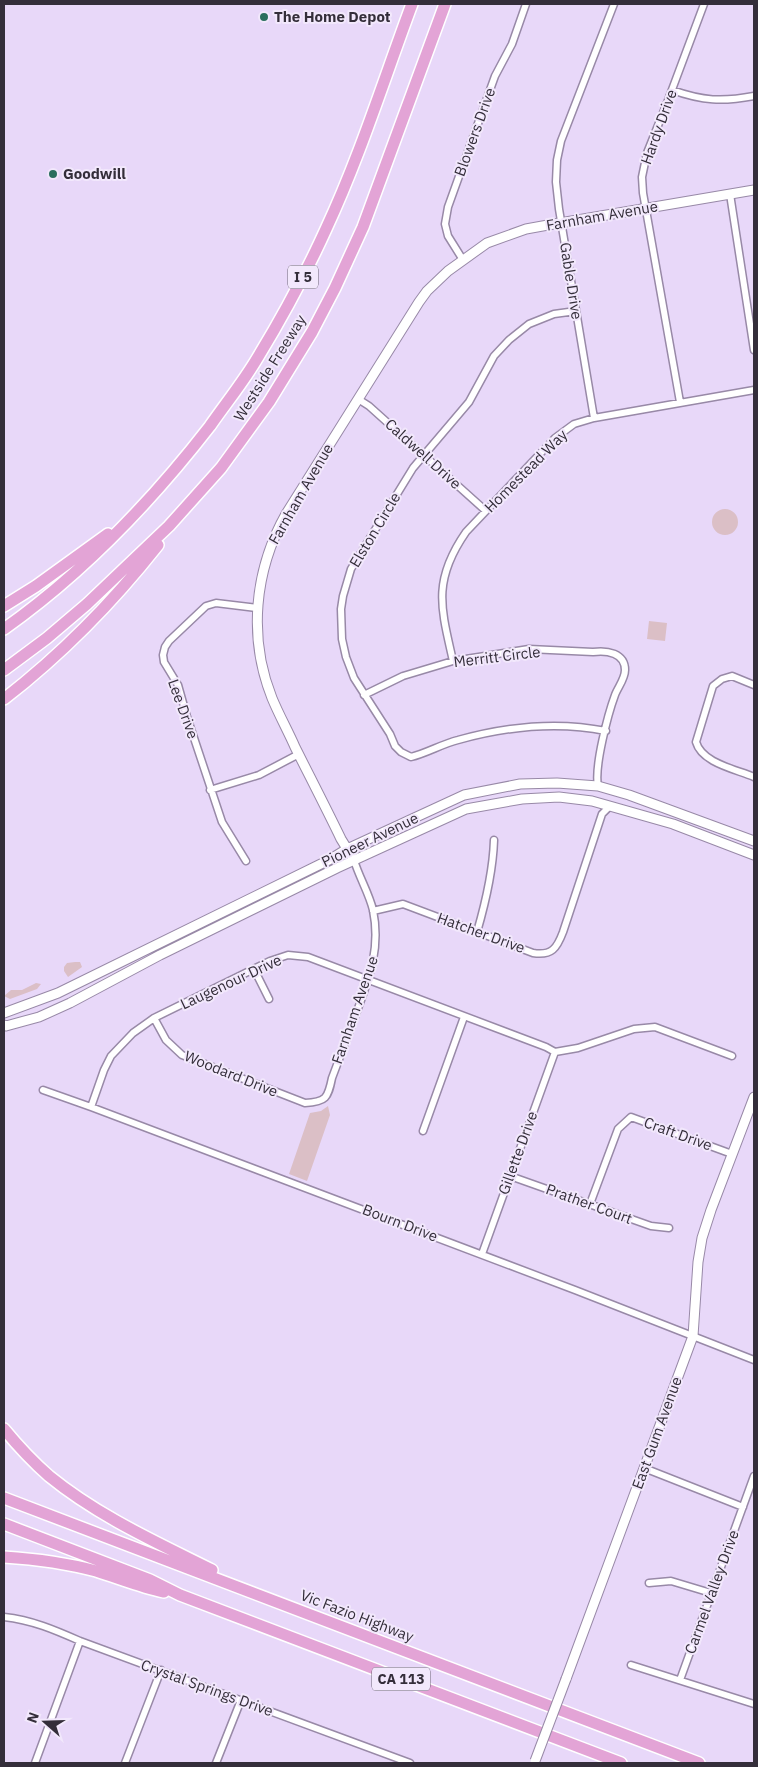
<svg xmlns="http://www.w3.org/2000/svg" width="758" height="1767" font-family="'IBM Plex Sans',sans-serif">
<style>
.green{fill:#dbbfc6}
.lines{fill:none;stroke-linecap:round;stroke-linejoin:round}
.street-casing{stroke:#9889a7;stroke-width:9}
.secondary-casing{stroke:#9889a7;stroke-width:11}
.highway-casing{stroke:#fff;stroke-width:14}
.street{stroke:#fff;stroke-width:6}
.secondary{stroke:#fff;stroke-width:9}
.highway{stroke:#e3a4d6;stroke-width:11}
.secondary-bridge-casing{stroke:#9889a7;stroke-width:11;stroke-linecap:butt}
.secondary-bridge{stroke:#fff;stroke-width:9}
.poi-dot{fill:#2b6e5e;stroke:#f2e8fc;stroke-width:2}
.labels{text-anchor:middle;stroke-width:4;stroke-linejoin:round;paint-order:stroke}
.shield{fill:#f2e8fc;stroke:#6d6674;stroke-width:1}
.shield-label{font-size:14px;font-weight:bold;fill:#342e3a}
.poi-label{font-size:15px;font-weight:bold;fill:#342e3a;stroke:#f2e8fc;text-anchor:start}
.street-label{font-size:15px;fill:#342e3a;stroke:#f2e8fc}
</style>
<rect width="100%" height="100%" fill="#e8d8f9"/>
<path class="green" d="M712 522a13 13 0 1 1 26 0a13 13 0 1 1-26 0Z
M649 621 667 623 665 641 647 639Z
M75 962H80L82 967 68 977 64 971V967L67 963Z
M36 983 41 984 37 989 10 999 4 996 11 990H22Z
M328 1106 330 1115 307 1181 289 1174 310 1113 321 1111Z"/>
<g class="lines">
<defs>
<path id="street" d="M672 90C703 101 722 102 754 96
M730 194 754 350
M463 260 448 236 445 224 448 207 495 76 512 44 526 4
M576 311 554 314 529 324 509 340 494 356 469 402 413 468 351 569 343 596 341 609 342 639 346 657 354 678 390 734 395 746 401 752 411 757C427 753 442 744 458 740 505 727 557 721 606 731
M358 399 369 406 486 511
M680 402 643 193 642 177 647 153 667 103 704 4
M594 418 559 209 556 182 557 160 561 141 614 4
M453 661C441 608 432 581 466 532L555 438 574 424 594 418 754 390
M754 685 732 676 722 679 713 686 696 742C702 763 735 769 754 777
M364 695 403 676 453 661 529 649 593 652C607 650 625 653 625 670 625 679 618 687 615 695 608 714 594 767 598 786
M210 790 259 775 299 754
M246 861 222 822 187 717 178 685 164 662 163 655 165 647 169 641 206 606 216 603 257 608
M373 911 403 904 533 953C552 956 557 948 563 932L602 814 610 806
M477 932C486 901 493 872 494 840
M254 969 269 999
M154 1018 166 1040 182 1055 305 1103C326 1102 328 1098 332 1078 340 1057 348 1035 356 1014 369 978 381 949 373 910 369 893 359 877 354 860
M555 1052 578 1048 634 1029 655 1027 732 1056
M43 1090 91 1107 575 1290 754 1360
M91 1107 104 1070 111 1056 133 1033 154 1018 270 961 288 955 308 957 546 1047 555 1052
M423 1131 464 1017
M510 1176 651 1226 669 1228
M590 1204 618 1129 631 1117 732 1154
M482 1254 555 1052
M644 1468 743 1507
M649 1583 671 1581 711 1593
M4 1617C32 1620 55 1630 80 1641L410 1763
M631 1665 754 1704
M680 1680 754 1476
M35 1763 80 1641
M125 1763 161 1670
M216 1763 241 1700"/>
<path id="secondary" d="M354 860 341 839C326 808 310 777 295 747 288 731 279 715 272 698 248 638 254 571 286 514L419 302 427 291 448 271 487 243 526 229 548 225 754 190
M4 1013 58 993 329 860 347 849 464 795 520 784 557 783 598 786 629 795 754 841
M4 1025 6 1026 39 1017 70 1003 160 955 337 868 466 809 522 799 559 797 592 801 673 824 754 855
M566 1679 693 1336 698 1262 702 1238 711 1210 754 1097"/>
<path id="highway" d="M4 606 36 586 108 534
M4 629C83 573 151 502 210 426 226 403 244 381 258 357 283 316 306 273 326 229 360 156 384 79 412 4
M4 670 47 638 87 604 169 526 221 468 269 402 312 332 335 288 363 227 445 4
M4 699C62 654 113 602 158 545
M4 1429C18 1446 33 1462 49 1476 98 1516 156 1542 212 1570
M4 1498 699 1763
M4 1524 150 1580 180 1595 621 1763
M4 1557C35 1559 66 1563 96 1571 119 1578 140 1587 164 1592"/>
</defs>
<use href="#street" class="street-casing"/>
<use href="#secondary" class="secondary-casing"/>
<use href="#highway" class="highway-casing"/>
<use href="#street" class="street"/>
<use href="#secondary" class="secondary"/>
<use href="#highway" class="highway"/>
<defs>
<path id="secondary-bridge" d="M535 1761 566 1679"/>
</defs>
<use href="#secondary-bridge" class="secondary-bridge-casing"/>
<use href="#secondary-bridge" class="secondary-bridge"/>
</g>
<g class="poi-dot">
<circle cx="264" cy="17" r="5"/>
<circle cx="53" cy="174" r="5"/>
</g>
<g class="labels">
<g class="shield">
<rect x="288" y="265.5" width="30" height="23" rx="4"/>
<rect x="372" y="1667.5" width="58" height="23" rx="4"/>
</g>
<g class="shield-label">
<text x="303" y="282">I 5</text>
<text x="401" y="1684">CA 113</text>
</g>
<g class="poi-label">
<text x="274" y="22">The Home Depot</text>
<text x="63" y="179">Goodwill</text>
</g>
<g class="street-label">
<text transform="translate(659 127) rotate(-70)" y="5">Hardy Drive</text>
<text transform="translate(475 132) rotate(-70)" y="5">Blowers Drive</text>
<text transform="translate(602 216) rotate(-10)" y="5">Farnham Avenue</text>
<text transform="translate(571 281) rotate(81)" y="5">Gable Drive</text>
<text transform="translate(270 368) rotate(-58)" y="5">Westside Freeway</text>
<text transform="translate(423 454) rotate(42)" y="5">Caldwell Drive</text>
<text transform="translate(526 471) rotate(-45)" y="5">Homestead Way</text>
<text transform="translate(301 494) rotate(-60)" y="5">Farnham Avenue</text>
<text transform="translate(375 530) rotate(-59)" y="5">Elston Circle</text>
<text transform="translate(497 657) rotate(-7)" y="5">Merritt Circle</text>
<text transform="translate(183 709) rotate(70)" y="5">Lee Drive</text>
<text transform="translate(370 840) rotate(-26)" y="5">Pioneer Avenue</text>
<text transform="translate(481 933) rotate(20)" y="5">Hatcher Drive</text>
<text transform="translate(231 982) rotate(-25)" y="5">Laugenour Drive</text>
<text transform="translate(355 1010) rotate(-71)" y="5">Farnham Avenue</text>
<text transform="translate(231 1074) rotate(22)" y="5">Woodard Drive</text>
<text transform="translate(678 1134) rotate(20)" y="5">Craft Drive</text>
<text transform="translate(518 1153) rotate(-70)" y="5">Gillette Drive</text>
<text transform="translate(589 1204) rotate(20)" y="5">Prather Court</text>
<text transform="translate(400 1223) rotate(21)" y="5">Bourn Drive</text>
<text transform="translate(657 1433) rotate(-70)" y="5">East Gum Avenue</text>
<text transform="translate(712 1592) rotate(-70)" y="5">Carmel Valley Drive</text>
<text transform="translate(357 1616) rotate(21)" y="5">Vic Fazio Highway</text>
<text transform="translate(207 1688) rotate(20)" y="5">Crystal Springs Drive</text>
</g>
</g>
<rect width="758" height="1767" fill="none" stroke="#342e3a" stroke-width="10"/>
<g transform="translate(45 1722) rotate(290)" stroke="#f2e8fc" stroke-width="4" paint-order="stroke">
<path d="M0-4L9 19L0 12L-9 19Z" fill="#342e3a"/>
<text y="-8" font-size="14" font-weight="bold" text-anchor="middle" fill="#342e3a">N</text>
</g>
</svg>
